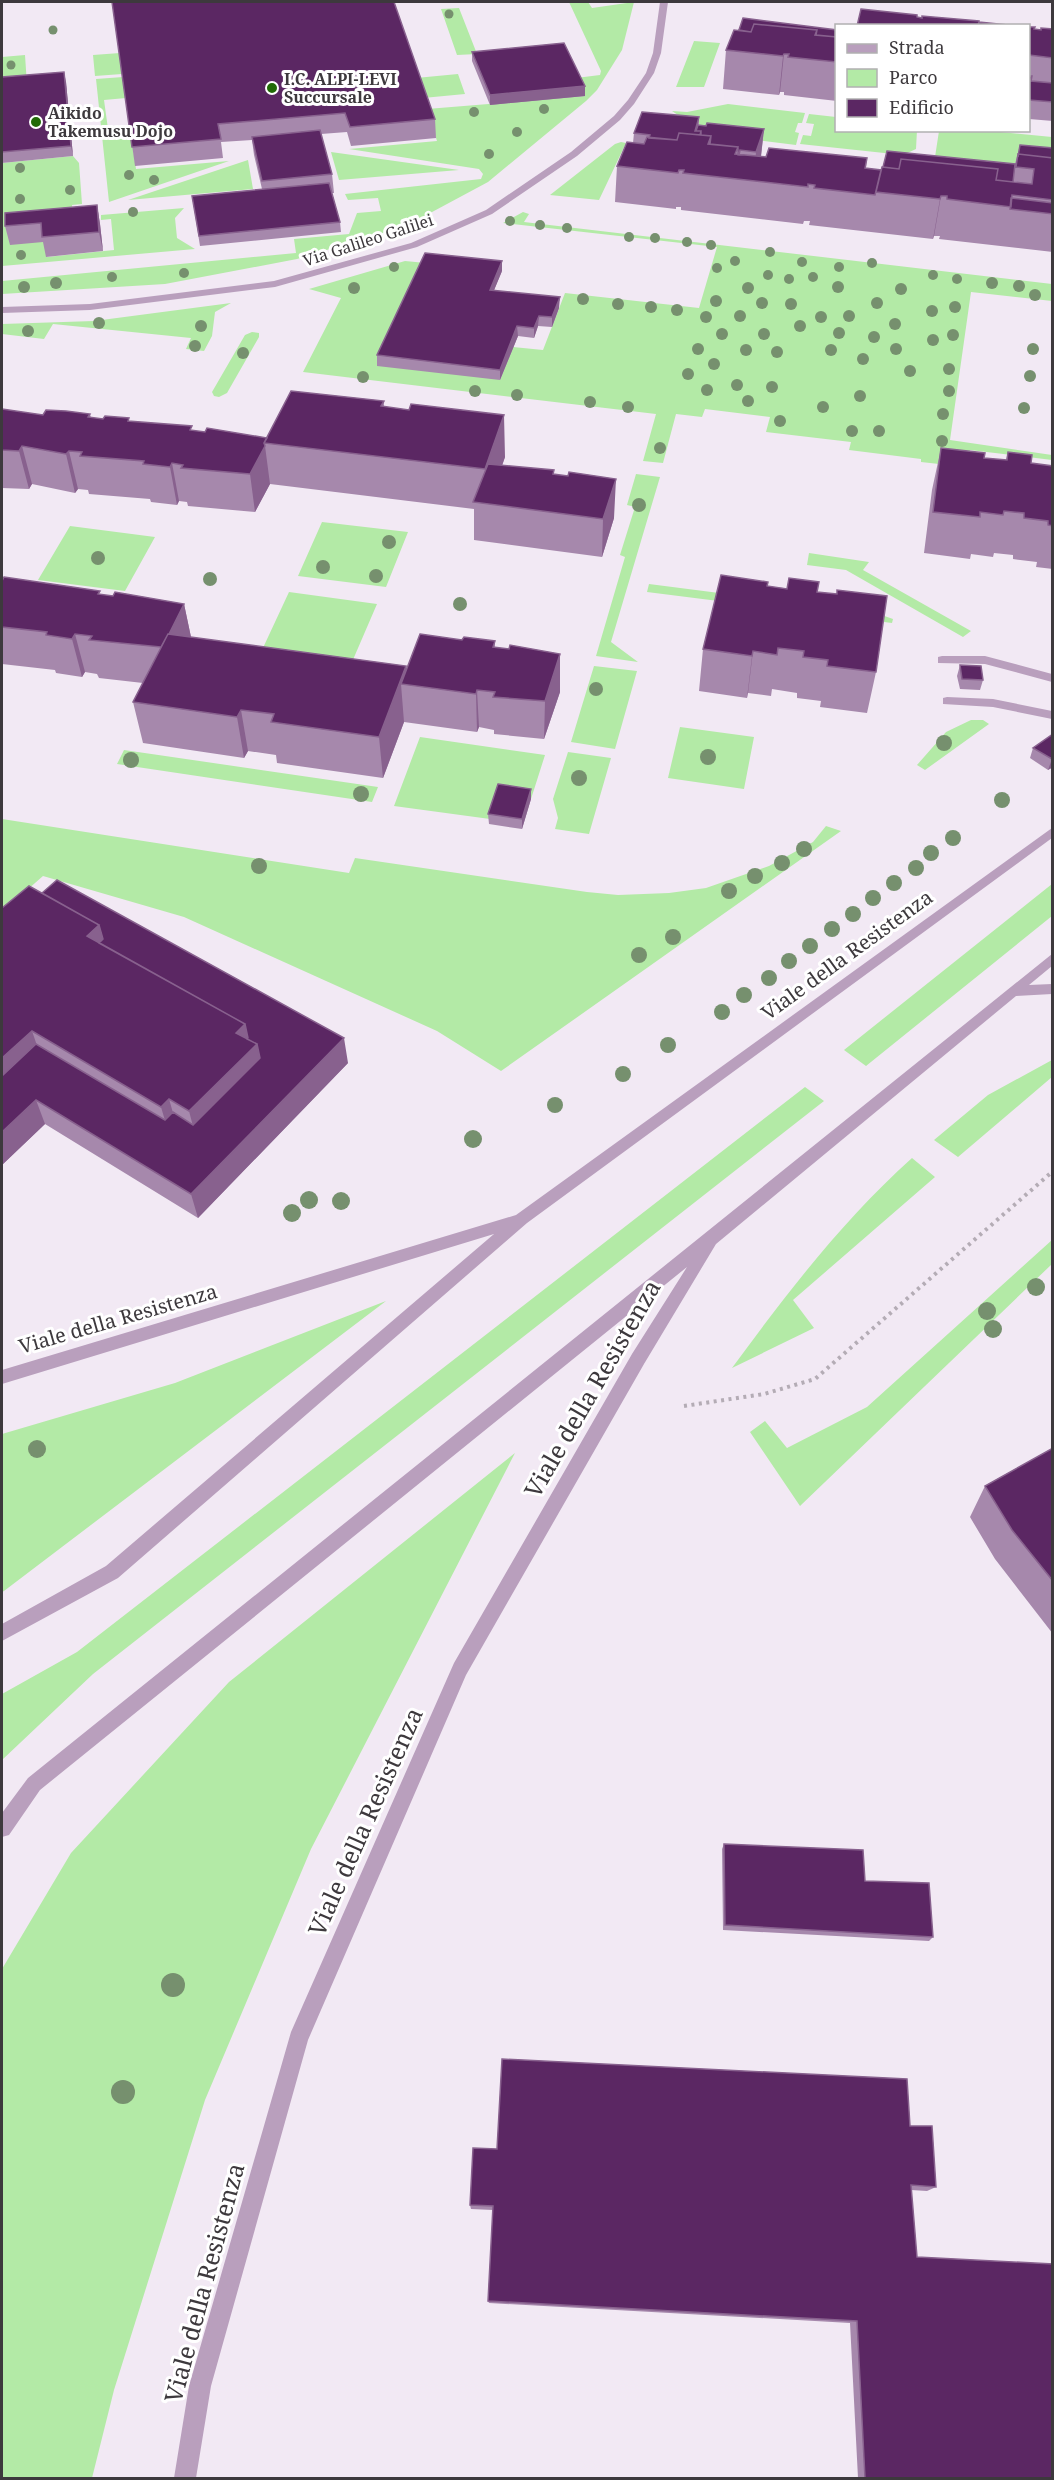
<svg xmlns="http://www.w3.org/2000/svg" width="1054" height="2480" font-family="'Noto Serif',serif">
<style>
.green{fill:#b3eaa6}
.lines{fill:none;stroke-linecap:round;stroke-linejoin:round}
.path{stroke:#b4acb5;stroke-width:4;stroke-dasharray:3 4.5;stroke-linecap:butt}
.minor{fill:#b99fbd;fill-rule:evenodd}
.tree{fill:#76906e}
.wall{fill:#a688ac}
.shaded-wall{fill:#88618e}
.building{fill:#5b2763;stroke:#88618e;stroke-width:1.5}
.poi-dot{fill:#216a06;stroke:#fff;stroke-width:2}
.labels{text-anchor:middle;stroke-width:6;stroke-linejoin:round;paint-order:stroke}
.far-poi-label{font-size:16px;font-weight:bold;fill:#3d393d;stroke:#fff;text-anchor:start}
.far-street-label{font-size:16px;fill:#3d393d;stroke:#fff}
.street-label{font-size:20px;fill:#3d393d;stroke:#fff}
.near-street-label{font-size:24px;fill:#3d393d;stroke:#fff}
</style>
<rect width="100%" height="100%" fill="#f2e9f4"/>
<path class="green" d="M569 2H588L592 8 634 2 622 50 597 90 586 101 488 182 406 226 297 259 165 284 2 294V281L296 253 294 239 349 234 357 213 381 211 378 198 348 200 345 194 481 179 483 174 479 169 349 149 437 141 427 109 584 96 576 78 600 75 601 71Z
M459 8 477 54 457 55 441 9Z
M694 41 720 43 704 87H676Z
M120 53 122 74 95 76 93 55Z
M25 55 27 85 2 87V57Z
M458 74 465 94 423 98 416 78Z
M123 77 126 98 104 100 108 129 130 127 136 169 229 161 109 202 96 79Z
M728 104 805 113 802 123H798L795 132 799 133 796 145 706 134 672 111 687 112Z
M809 114 836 117V130H917L916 149 903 155 800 144 803 135 811 136 814 124 806 123Z
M939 131H991L1052 137V154L1027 166 935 157Z
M621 142 626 143 599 200 550 195 615 144Z
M331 152 459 170 339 180Z
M73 156 79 163 82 204 72 205 74 222 46 242 47 257 114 250 111 219 101 220V215L184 208 175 218 177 238 195 249 2 266V163Z
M248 160 253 189 128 200Z
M523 212 529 214 524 222 1052 284V301L971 292 950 440 1052 455V460L970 450 966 467 921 462V459L849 450 851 442 766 432 770 417 705 409 702 417 676 414 663 463 643 461 656 414 303 372 341 298 309 289 405 261 426 263 500 380 513 347 543 350 565 293 699 308 717 247 503 223Z
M231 303 215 312 212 336 204 351 186 349 191 338 53 324 44 339 2 334V324L94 321Z
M252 332 259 333V337L227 393 219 397 214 396 212 392 245 335Z
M636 474 660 477 611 642 638 662 596 656 625 557 620 555 635 507 627 505Z
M322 522 408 532 386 587 298 576Z
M70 526 155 537 125 591 38 580Z
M809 553 869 562 863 570 971 631 963 637 846 570 807 565Z
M649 584 876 613 893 619 892 623 647 592Z
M289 592 377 604 352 662 262 650Z
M594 666 637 671 615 749 571 742Z
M971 720H983L989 724 925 770 917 765 946 732Z
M680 727 754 737 744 789 668 778Z
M420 737 545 755 531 799 490 819 394 806Z
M124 750 378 787 372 802 117 764Z
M568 752 611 758 589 834 555 829 558 818 553 799Z
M2 819 349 873 355 858 587 892 618 895 669 893 706 888 769 866 813 842 826 826 841 831 501 1071 437 1031 184 917 43 876 2 912Z
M1052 884V916L866 1066 844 1050Z
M1052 1060V1077L958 1157 934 1140 988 1095Z
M805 1087 824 1101 93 1674 2 1760V1694L77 1652Z
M912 1158 935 1177 793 1300 814 1328 732 1368C787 1293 843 1220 912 1158Z
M1052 1240V1264L800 1506 750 1432 765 1421 787 1448 867 1407Z
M386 1301 4 1591 2 1592V1434L175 1383Z
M515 1453 311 1849 205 2100 114 2390 92 2478H2V1969L71 1853 229 1682Z"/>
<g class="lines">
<path class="path" d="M684 1406 764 1394 815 1379 1052 1172"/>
<path class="minor" d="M660 2H668L661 53 654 73 634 104 620 120 577 156 492 214 417 247 275 287 90 310 2 313V307L90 304 274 281 411 243 486 210 571 152 614 116 628 100 646 73 653 53Z
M942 656H985L1052 674V682L985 664 938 663V657Z
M947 697 993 699 1052 711V719L993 707 943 704V698Z
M1052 828V838L527 1223 118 1578 2 1641V1624L106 1566 494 1234 2 1384V1370L516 1215Z
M1052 954V966L1029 985 1052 984V994L1016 996 716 1244 644 1364 466 1675 308 2040 211 2386 196 2478H174L189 2386 291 2032 454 1663 632 1354 687 1267 40 1790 9 1835 2 1837V1813L28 1778Z"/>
</g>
<g class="tree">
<circle cx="449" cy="14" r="4.5"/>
<circle cx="53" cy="30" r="4.5"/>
<circle cx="11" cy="65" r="4.5"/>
<circle cx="544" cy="109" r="5"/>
<circle cx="474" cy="112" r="5"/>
<circle cx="517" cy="132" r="5"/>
<circle cx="489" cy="154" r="5"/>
<circle cx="20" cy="168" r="5"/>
<circle cx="129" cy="175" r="5"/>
<circle cx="154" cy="180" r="5"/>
<circle cx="70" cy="190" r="5"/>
<circle cx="20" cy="199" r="5"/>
<circle cx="133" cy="212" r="5"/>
<circle cx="510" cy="221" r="5"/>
<circle cx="540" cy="225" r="5"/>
<circle cx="567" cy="228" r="5"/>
<circle cx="629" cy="237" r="5"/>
<circle cx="655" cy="238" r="5"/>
<circle cx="687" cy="242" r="5"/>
<circle cx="711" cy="245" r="5"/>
<circle cx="770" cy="252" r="5"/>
<circle cx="21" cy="255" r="5"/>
<circle cx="735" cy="261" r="5"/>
<circle cx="802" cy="262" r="5"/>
<circle cx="872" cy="263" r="5"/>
<circle cx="394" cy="267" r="5"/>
<circle cx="839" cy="267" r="5"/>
<circle cx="717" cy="268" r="5"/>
<circle cx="184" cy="273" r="5"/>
<circle cx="768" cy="275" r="5"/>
<circle cx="933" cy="275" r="5"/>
<circle cx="112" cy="277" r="5"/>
<circle cx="813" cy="277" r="5"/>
<circle cx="789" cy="279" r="5"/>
<circle cx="957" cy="279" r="5"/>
<circle cx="56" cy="283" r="6"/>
<circle cx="992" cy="283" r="6"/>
<circle cx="1019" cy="286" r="6"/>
<circle cx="24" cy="287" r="6"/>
<circle cx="838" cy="287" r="6"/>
<circle cx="354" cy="288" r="6"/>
<circle cx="748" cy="288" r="6"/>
<circle cx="901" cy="289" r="6"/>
<circle cx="1035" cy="295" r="6"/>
<circle cx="583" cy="299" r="6"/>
<circle cx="716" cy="301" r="6"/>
<circle cx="762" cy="303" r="6"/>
<circle cx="877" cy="303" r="6"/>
<circle cx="618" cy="304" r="6"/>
<circle cx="791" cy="304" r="6"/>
<circle cx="651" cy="307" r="6"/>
<circle cx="955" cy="307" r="6"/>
<circle cx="677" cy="310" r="6"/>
<circle cx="932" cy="311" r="6"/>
<circle cx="740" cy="316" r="6"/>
<circle cx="849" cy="316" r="6"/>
<circle cx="706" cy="317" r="6"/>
<circle cx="821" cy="317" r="6"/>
<circle cx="99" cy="323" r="6"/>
<circle cx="895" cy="324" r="6"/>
<circle cx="201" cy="326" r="6"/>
<circle cx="800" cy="326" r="6"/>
<circle cx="28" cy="331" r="6"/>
<circle cx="839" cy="333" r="6"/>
<circle cx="722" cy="334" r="6"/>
<circle cx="764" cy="334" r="6"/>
<circle cx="953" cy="335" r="6"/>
<circle cx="874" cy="337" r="6"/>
<circle cx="933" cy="340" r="6"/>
<circle cx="195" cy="346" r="6"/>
<circle cx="698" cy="349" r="6"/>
<circle cx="896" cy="349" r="6"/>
<circle cx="1033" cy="349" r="6"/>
<circle cx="746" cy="350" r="6"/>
<circle cx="831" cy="350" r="6"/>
<circle cx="777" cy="352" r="6"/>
<circle cx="243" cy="353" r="6"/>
<circle cx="863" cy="359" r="6"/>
<circle cx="714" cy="364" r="6"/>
<circle cx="949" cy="369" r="6"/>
<circle cx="910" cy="371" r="6"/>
<circle cx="688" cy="374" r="6"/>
<circle cx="1030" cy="376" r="6"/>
<circle cx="363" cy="377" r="6"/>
<circle cx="737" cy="385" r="6"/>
<circle cx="772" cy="387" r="6"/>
<circle cx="707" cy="390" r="6"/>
<circle cx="475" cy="391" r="6"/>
<circle cx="949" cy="391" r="6"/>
<circle cx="517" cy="395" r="6"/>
<circle cx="860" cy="396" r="6"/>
<circle cx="748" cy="401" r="6"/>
<circle cx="590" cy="402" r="6"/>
<circle cx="628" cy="407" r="6"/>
<circle cx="823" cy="407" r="6"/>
<circle cx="1024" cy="408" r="6"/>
<circle cx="943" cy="414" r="6"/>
<circle cx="780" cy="421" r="6"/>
<circle cx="852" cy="431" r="6"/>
<circle cx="879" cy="431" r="6"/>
<circle cx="942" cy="441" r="6"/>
<circle cx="660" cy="448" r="6"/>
<circle cx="639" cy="505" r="7"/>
<circle cx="389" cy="542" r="7"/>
<circle cx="98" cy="558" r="7"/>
<circle cx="323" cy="567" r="7"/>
<circle cx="376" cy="576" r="7"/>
<circle cx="210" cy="579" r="7"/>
<circle cx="460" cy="604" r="7"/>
<circle cx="596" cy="689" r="7"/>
<circle cx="944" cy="743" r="8"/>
<circle cx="708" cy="757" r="8"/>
<circle cx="131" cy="760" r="8"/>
<circle cx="579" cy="778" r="8"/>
<circle cx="361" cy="794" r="8"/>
<circle cx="1002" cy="800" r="8"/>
<circle cx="953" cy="838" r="8"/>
<circle cx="804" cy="849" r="8"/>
<circle cx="931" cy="853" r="8"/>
<circle cx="782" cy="863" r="8"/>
<circle cx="259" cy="866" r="8"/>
<circle cx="916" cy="868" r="8"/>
<circle cx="755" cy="876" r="8"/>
<circle cx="894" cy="883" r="8"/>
<circle cx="729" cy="891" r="8"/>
<circle cx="873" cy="898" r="8"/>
<circle cx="853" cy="914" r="8"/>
<circle cx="832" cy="929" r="8"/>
<circle cx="673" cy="937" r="8"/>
<circle cx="810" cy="946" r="8"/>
<circle cx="639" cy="955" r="8"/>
<circle cx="789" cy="961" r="8"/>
<circle cx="769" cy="978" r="8"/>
<circle cx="744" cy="995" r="8"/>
<circle cx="722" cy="1012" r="8"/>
<circle cx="668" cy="1045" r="8"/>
<circle cx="623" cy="1074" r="8"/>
<circle cx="555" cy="1105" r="8"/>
<circle cx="473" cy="1139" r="9"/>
<circle cx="309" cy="1200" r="9"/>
<circle cx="341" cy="1201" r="9"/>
<circle cx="292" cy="1213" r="9"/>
<circle cx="1036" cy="1287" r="9"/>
<circle cx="987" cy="1311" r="9"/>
<circle cx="993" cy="1329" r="9"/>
<circle cx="37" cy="1449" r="9"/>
<circle cx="173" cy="1985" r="12"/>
<circle cx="123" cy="2092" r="12"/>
</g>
<path class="wall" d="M112 2 435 119 436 138 351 146 347 132 321 134 332 174 334 193H332L340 222 341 232 200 246 192 196 262 189 254 155 252 140 221 142 223 158 135 166Z
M1029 27 1034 29 1041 30 1053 29V121L1029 119Z
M739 30H837V101L784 95V92H780L779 95 723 89 726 50Z
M472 52 585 96 490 105 472 61Z
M2 77 66 82 73 156 2 163Z
M699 117V125L764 129 761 157 867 158 866 168 881 170 1015 164 1020 145 1053 148V252L939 239 940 236H934L933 239 809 225 810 221H804L803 224 681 210V207H676V209L615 202 617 166 633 143 634 133Z
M97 205 100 224 103 251 46 257 43 242 10 245 5 226Z
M502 271 494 290 559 308 552 327 538 326 534 338 518 336 500 380 377 366V355Z
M384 401V407L505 457 502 466 554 470V474L614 518 602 557 474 540V509L270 484 255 512 188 506 187 502 179 501 177 505 151 502 150 499 89 494 88 490 78 489 75 493 32 484 29 489 2 488V409L43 415 90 414 91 418 129 421 193 431 267 438Z
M941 448 984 458 1006 460 1008 452 1031 463 1052 466 1053 464V569L1036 567 1037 562 1013 559V555L994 553 993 557 971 554 970 559 924 553 932 490Z
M2 581 101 595 184 604 191 637 407 669 462 640 495 641V648L560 654V692L544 739 494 734V730L479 727 477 732 404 722 383 778 277 763 276 755 248 751 244 758 143 743 133 702 143 683 99 678 97 674 85 672 82 677 56 673 55 670 2 664Z
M767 586 817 592 876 672 867 713 820 707 821 701 797 698V693L772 689 771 696 748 693 747 698 699 691 703 649Z
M960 665 983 680 980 690 960 689 957 676Z
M1053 734V767L1048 770 1030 758 1033 748Z
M531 789V799L522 829 489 824 488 814Z
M2 908 348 1063 198 1218 45 1124 2 1165Z
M1053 1448V1634L995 1559 970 1517 985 1486Z
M724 1844 865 1881 933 1937 929 1941 723 1930 722 1849Z
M910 2126 936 2187 927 2191 911 2190 917 2257 1053 2478H858L850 2323 489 2303 488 2301 493 2210 471 2209 470 2205 497 2149Z
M483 2477 508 2478H482Z"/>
<path class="shaded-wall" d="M784 54 780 92 779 95 783 56Z
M64 72 66 82 73 156 71 146Z
M585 86V96L490 105V95Z
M764 129 761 155 754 178 756 152Z
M941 196 934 236 933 239 940 199Z
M97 205 100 224 103 251 99 232Z
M502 261V271L490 300V290Z
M560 297 559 308 552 327V317Z
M539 316 538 326 534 338V328Z
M517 326 518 336 500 380V370Z
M504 415 505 457 488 504 485 503V469Z
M22 446 32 484 29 489 19 451Z
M265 446 270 484 255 512 250 474Z
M69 451 78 489 75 493 66 454Z
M172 463 179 501 177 505 170 467Z
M616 479 614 518 602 557 603 519Z
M184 604 192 642 162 647Z
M75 634 85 672 82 677 72 639Z
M753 651 748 693 747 698 752 656Z
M560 654V692L544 739 545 701Z
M406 666 408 685 401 684 404 722 383 778 379 737Z
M477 690 479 727 477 732 476 694Z
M241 710 248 751 244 758 237 717Z
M1052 759H1053V767L1048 770Z
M531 789V799L522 829V819Z
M99 925 110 961 87 936Z
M245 1024 257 1044 265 1083 199 1149 189 1111 236 1033Z
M32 1031 45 1069 2 1110V1058Z
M344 1038 348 1063 198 1218 191 1194Z
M169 1099 180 1137 172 1144 161 1107Z
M36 1100 45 1124 2 1165V1132Z"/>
<path class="building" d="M112 2H394L435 119 350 127 345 113 218 124 221 139 132 147Z
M861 9 917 15V17L922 18V16L979 21 978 26H857Z
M743 18 837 30V37L816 35 817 30 754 24 751 32 739 30Z
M979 22 1018 26H978Z
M754 24 817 30 815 35 837 37V62L788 57 789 54H784L783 56 726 50 734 30 751 32Z
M1029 27H1035L1034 29 1041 30V28L1053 29V58L1029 55Z
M564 43 585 86 490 95 472 52Z
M64 72 71 146 2 152V77Z
M1029 76H1032L1031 81 1053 83V102L1029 100Z
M642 112 699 117 695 131H701L700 135 679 133 677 140 649 138 650 135 634 133Z
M707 123 764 129 756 152 740 150 739 155H738V147L710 144 711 136 701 135V131H696L698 125 706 126Z
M320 130 332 174 262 181 252 137Z
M679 133 711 136 708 144 738 147 735 154 766 157 769 148 867 158 865 168 881 170 875 195 814 188 815 185 808 184V187L683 173 684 170H679L678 173 617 166 627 142 644 144 647 137 677 140Z
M1020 145 1053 148V158L1018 154V157Z
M887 151 1015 164 1013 182 996 180 998 169 901 159 899 169 883 167Z
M1018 154 1053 158V200L1012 195 1011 207 947 199V196H941L940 199 876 192 882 167 899 169 901 159 998 169 996 180 1032 184 1034 169 1016 167Z
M329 183 340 222 199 236 192 196Z
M1011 198 1053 203V214L1010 209Z
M97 205 99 232 42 237 41 223 5 226V213Z
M425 253 502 261 490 290 560 297 552 317 539 316 534 328 517 326 500 370 377 355Z
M291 391 384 401 381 406 409 410 411 404 504 415 485 469 264 443Z
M2 409 43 415 46 410 66 411 90 414 88 417 103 419 105 416 129 418 128 421 192 426 190 430 205 432 207 428 267 438 264 443 265 446 250 474 181 468 183 465 172 463 170 467 143 464 144 461 80 456 82 452 69 451 66 454 22 446 19 451 2 450Z
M941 448 985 453 984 458 1007 460 1008 452 1032 455 1031 463 1053 466V526L1048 525V521L1024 518V513L1004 511 1003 515 980 512V517L933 512Z
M488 464 554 470 553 474 568 476 569 472 616 479 603 519 473 502Z
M721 575 768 582 767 586 787 589 789 578 819 582 817 592 837 594V590L887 596 876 672 827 666 828 660 803 657 804 651 778 648 777 655 753 651 752 656 703 649Z
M4 577 100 591 98 594 113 596 115 592 184 604 169 634H168L161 647 89 640 92 636 75 634 72 639 46 635 47 632 2 627V581Z
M168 634 406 666 379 737 271 722 274 714 241 710 237 717 133 702Z
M420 634 462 640 464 637 495 641 493 647 509 649 510 645 560 654 545 701 493 697 495 692 477 690 476 694 401 684Z
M960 665 981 666 983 680 962 679Z
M1053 734V759H1052L1033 748Z
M498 784 531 789 522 819 488 814Z
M57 880 344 1038 191 1194 36 1100 2 1132V1076L36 1044 165 1120 173 1112 193 1125 260 1058 257 1044 247 1039 248 1038 245 1024 99 943 103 939 99 925 42 893Z
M29 886 99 925 87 936 245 1024 236 1033 257 1044 189 1111 169 1099 161 1107 32 1031 2 1058V908Z
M1053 1448V1581L1012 1530 985 1486Z
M724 1844 863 1850 865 1881 929 1883 933 1937 725 1925Z
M502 2059 907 2079 910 2126H932L936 2187 911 2185 917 2257 1053 2264V2478H865L857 2321 488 2301 493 2206 470 2205 473 2148 497 2149Z"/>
<g class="poi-dot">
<circle cx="272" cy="88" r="6"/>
<circle cx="36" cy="122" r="6"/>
</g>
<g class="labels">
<g class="far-poi-label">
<text x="284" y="85">I.C. ALPI-LEVI<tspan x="284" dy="18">Succursale</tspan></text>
<text x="48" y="119">Aikido<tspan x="48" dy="18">Takemusu Dojo</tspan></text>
</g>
<g class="far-street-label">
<text transform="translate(368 240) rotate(-18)" y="6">Via Galileo Galilei</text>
</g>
<g class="street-label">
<text transform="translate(847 955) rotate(-36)" y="7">Viale della Resistenza</text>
<text transform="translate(118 1319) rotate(-16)" y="7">Viale della Resistenza</text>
</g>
<g class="near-street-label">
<text transform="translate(593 1389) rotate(-60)" y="8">Viale della Resistenza</text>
<text transform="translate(366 1822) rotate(-66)" y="8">Viale della Resistenza</text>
<text transform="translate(205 2283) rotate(-75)" y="8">Viale della Resistenza</text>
</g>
</g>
<rect width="1054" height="2480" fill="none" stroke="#3d393d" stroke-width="6"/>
<rect x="835" y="24" width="195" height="108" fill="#ffffff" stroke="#b1b0b1" stroke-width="1.5"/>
<rect x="847" y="44" width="30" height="9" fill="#b99fbd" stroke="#b1b0b1" stroke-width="1.5"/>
<text x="889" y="54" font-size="18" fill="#3d393d">Strada</text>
<rect x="847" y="69" width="30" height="18" fill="#b3eaa6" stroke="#b1b0b1" stroke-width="1.5"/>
<text x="889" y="84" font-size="18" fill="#3d393d">Parco</text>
<rect x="847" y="99" width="30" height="18" fill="#5b2763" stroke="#b1b0b1" stroke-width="1.5"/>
<text x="889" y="114" font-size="18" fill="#3d393d">Edificio</text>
</svg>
